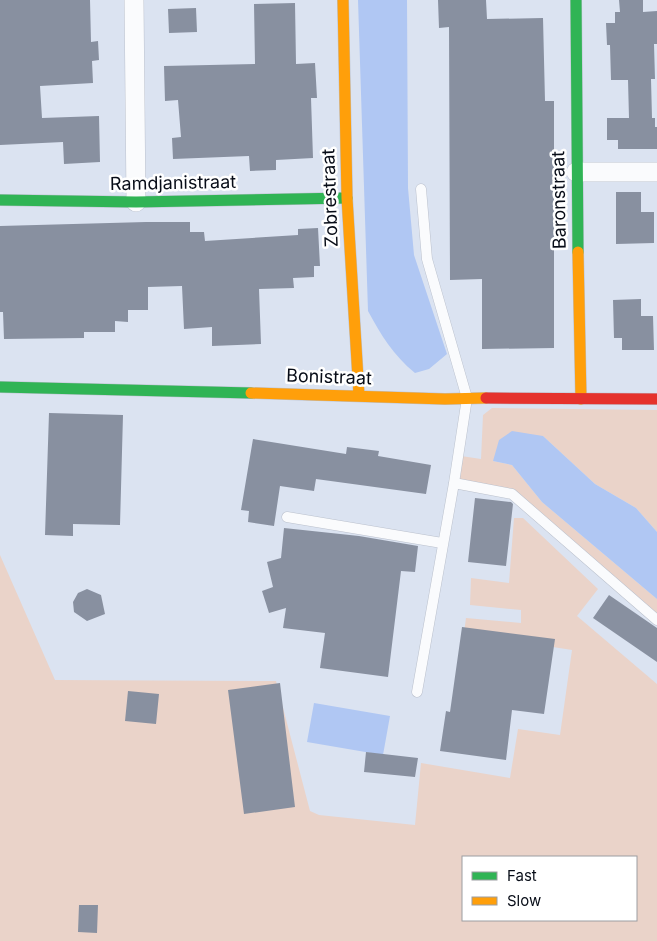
<svg xmlns="http://www.w3.org/2000/svg" width="657" height="941" font-family="Inter,sans-serif">
<style>
.green{fill:#ead3c9;fill-rule:evenodd}
.water{fill:#b0c7f3}
.building{fill:#8890a0}
.lines{fill:none;stroke-linecap:round;stroke-linejoin:round}
.lane-casing{stroke:#bbc1cd;stroke-width:11}
.street-casing{stroke:#bbc1cd;stroke-width:20}
.fast-casing{stroke:#bbc1cd;stroke-width:12}
.slow-casing{stroke:#bbc1cd;stroke-width:12}
.jam-casing{stroke:#bbc1cd;stroke-width:12}
.lane{stroke:#fafbfd;stroke-width:10}
.street{stroke:#fafbfd;stroke-width:19}
.fast{stroke:#30b455;stroke-width:11}
.slow{stroke:#ff9f0a;stroke-width:11}
.jam{stroke:#e5322d;stroke-width:11}
.labels{text-anchor:middle;stroke-width:5;stroke-linejoin:round;paint-order:stroke}
.street-label{font-size:18px;fill:#070c17;stroke:#fff}
</style>
<rect width="100%" height="100%" fill="#dbe3f1"/>
<path class="green" d="M492 408 657 410V532L636 508 595 484 543 436 493 461 512 465 542 502 657 599V622L513 496 462 490 458 487 461 456 481 459 483 415Z
M514 518H523L598 589 577 616 657 684V941H0V555L55 680 276 681 310 811 319 815 415 825 421 763 510 778 518 729 560 735 572 650 464 633 466 618 521 623V610L470 605 471 578 509 583ZM463 857H636V920H463Z"/>
<path class="water" d="M358 0H407L408 188 414 255 447 354 429 369 415 373C393 355 381 335 368 311Z
M512 431 543 436 595 484 636 508 657 532V599L542 502 512 465 493 461 499 440Z
M314 703 390 716 383 755 307 742Z"/>
<path class="building" d="M0 0H90L91 42 98 41 99 60 92 61 93 83 40 86 42 118 99 116 100 162 64 164 63 142 0 145Z
M438 0H486L487 19 543 18 545 101H554V348L482 349V279L450 280 449 27 439 28Z
M619 0H643V12L657 11V44H654L655 79H651L652 118H655V127H657V149H618V140H607V118H629L628 80H611L610 45H607L606 23H615V12H620Z
M295 3 296 64 315 63 317 98H311L313 158 276 160V170L250 171 249 156 173 159 172 138 181 137 178 100 165 101 164 66 255 64 254 4Z
M196 8 197 32 169 33 168 9Z
M616 192H641V212H654V243L616 244Z
M146 222H190V232H204L205 241 298 235V229L318 228 320 266H314V277L293 278 294 288 259 289 261 344 212 346V327L184 329 182 286 148 287V310H128V322L115 321V332H84V338L4 339 3 312H0V226Z
M641 299V316H653L654 350H622V338H614L613 300Z
M49 413 123 415 120 525 73 524V536L45 535Z
M253 439 346 454 347 447 379 451 378 456 431 465 426 494 316 479 314 491 280 486 274 526 248 522 249 511 241 510Z
M475 498 511 502 513 504 506 566 468 562Z
M284 528 359 536 418 546 415 572 401 571 388 677 320 668 325 633 283 628 286 608 269 613 262 591 273 587 267 562 281 558Z
M87 589 101 595 105 614 87 621 74 612 73 602 78 593Z
M609 595 657 628V662L593 618Z
M462 627 555 639 544 714 512 710 506 760 440 751 446 711 450 712Z
M280 683 295 807 244 814 228 690Z
M128 691 159 694 156 724 125 721Z
M366 752 418 758 415 777 364 772Z
M79 905H98L97 933 78 932Z"/>
<g class="lines">
<defs>
<path id="lane" d="M454 483 512 494 657 620
M287 517 442 543
M417 692 454 483 467 398 427 259 421 189"/>
<path id="street" d="M134 0 136 202
M576 172H657"/>
<path id="fast" d="M576 0 578 252
M0 200 136 202 347 198
M0 387 251 393"/>
<path id="slow" d="M343 0 347 198 359 395
M578 252 581 399
M251 393 445 399 486 398"/>
<path id="jam" d="M486 398 657 399"/>
</defs>
<use href="#lane" class="lane-casing"/>
<use href="#street" class="street-casing"/>
<use href="#fast" class="fast-casing"/>
<use href="#slow" class="slow-casing"/>
<use href="#jam" class="jam-casing"/>
<use href="#lane" class="lane"/>
<use href="#street" class="street"/>
<use href="#fast" class="fast"/>
<use href="#slow" class="slow"/>
<use href="#jam" class="jam"/>
</g>
<g class="labels">
<g class="street-label">
<text transform="translate(173 183) rotate(-1)" y="6">Ramdjanistraat</text>
<text transform="translate(330 198) rotate(-92)" y="6">Zobrestraat</text>
<text transform="translate(559 200) rotate(-91)" y="6">Baronstraat</text>
<text transform="translate(329 377) rotate(2)" y="6">Bonistraat</text>
</g>
</g>
<rect x="462" y="856" width="175" height="65" fill="#ffffff" stroke="#9c9ea2"/>
<rect x="472" y="872" width="25" height="8" fill="#30b455" stroke="#9c9ea2"/>
<text x="507" y="881" font-size="15" fill="#070c17">Fast</text>
<rect x="472" y="897" width="25" height="8" fill="#ff9f0a" stroke="#9c9ea2"/>
<text x="507" y="906" font-size="15" fill="#070c17">Slow</text>
</svg>
